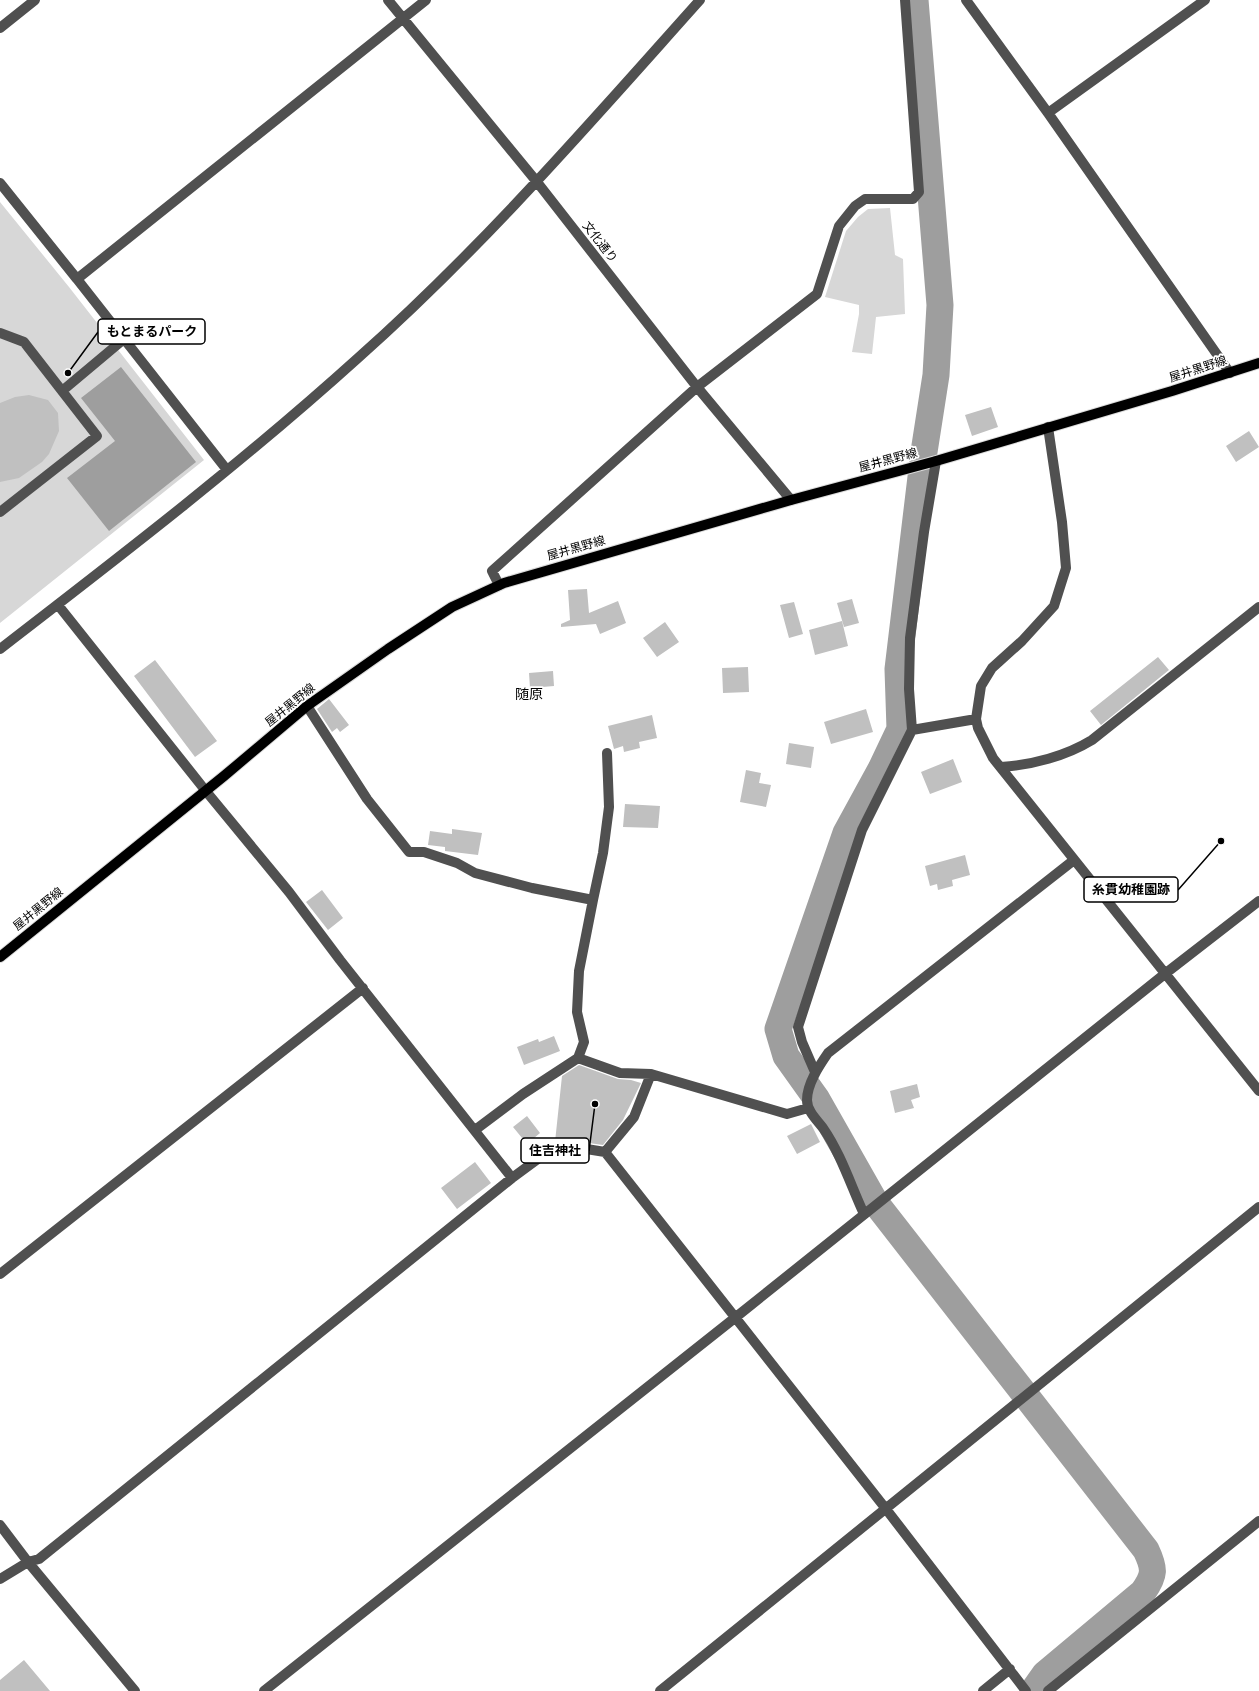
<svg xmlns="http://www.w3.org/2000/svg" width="1259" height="1691" font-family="Ubuntu,'Noto Sans JP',sans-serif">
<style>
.green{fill:#d7d7d7}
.water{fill:#9e9e9e}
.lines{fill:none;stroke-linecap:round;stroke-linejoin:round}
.river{stroke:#9e9e9e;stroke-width:27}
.building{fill:#c0c0c0}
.major-casing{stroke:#dbdbdb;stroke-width:12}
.minor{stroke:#505050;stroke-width:10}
.major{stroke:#000;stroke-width:10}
.labels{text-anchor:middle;stroke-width:3.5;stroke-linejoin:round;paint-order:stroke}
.street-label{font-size:12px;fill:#000;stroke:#fff}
.quarter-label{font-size:14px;fill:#000;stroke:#fff}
.leader{fill:none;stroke:#000;stroke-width:1.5}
.callout-dot{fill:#000;stroke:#fff;stroke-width:1.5}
.callout{fill:#fff;stroke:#000;stroke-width:1.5}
.callout-label{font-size:13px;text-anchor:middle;font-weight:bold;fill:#000}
</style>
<rect width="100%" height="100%" fill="#fff"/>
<path class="green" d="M0 202 69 287 204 460 0 623Z
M890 208 895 255 903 259 905 314 876 317 872 354 852 352 859 314V305L825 297 846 231 858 217 868 209Z"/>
<path class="water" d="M121 367 196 462 109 531 67 478 115 441 81 398Z"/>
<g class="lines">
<path class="river" d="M915 0 940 305 936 375 924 452 898 669 900 729 881 769 846 833 778 1029 786 1056 816 1098 875 1202 1146 1550C1155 1569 1155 1575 1143 1592L1045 1674 1033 1691"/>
</g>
<path class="building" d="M29 395 48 400 58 413 59 431 49 454 42 462 19 478 0 482V403L15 397Z
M991 407 998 427 972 436 965 415Z
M1249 431 1259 447 1236 462 1226 446Z
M587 589 589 613 618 601 626 623 600 634 596 624 561 627V624L570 620 568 590Z
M852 599 859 623 844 627 837 603Z
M794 602 803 634 789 638 780 605Z
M842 621 848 646 815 655 809 630Z
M665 622 679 642 657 657 643 638Z
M1158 657 1169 670 1101 725 1090 711Z
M155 660 217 741 195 757 134 676Z
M748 667 749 692 723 693 722 668Z
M553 671 554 686 530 688 529 673Z
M329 699 349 725 340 732 337 728 332 732 317 709Z
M866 709 873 732 831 744 824 722Z
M652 715 657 738 639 742 640 748 624 752 623 746 614 749 608 726Z
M789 743 814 747 811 768 786 764Z
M953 759 962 782 930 794 921 772Z
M746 770 761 773 759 783 771 785 766 807 740 802Z
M625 804 660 806 658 828 623 827Z
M452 829 482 833 478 855 445 851V847L428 845 430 831 452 834Z
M965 855 970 875 952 880 953 886 938 890 937 884 930 886 925 866Z
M322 890 343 918 328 930 306 902Z
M554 1036 560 1051 524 1065 517 1047 538 1039 539 1042Z
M579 1065 618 1079 631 1080 641 1083 623 1120 603 1145 575 1141 555 1142 562 1076Z
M917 1084 920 1097 911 1100 914 1108 895 1113 890 1091Z
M527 1116 540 1133 527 1144 513 1127Z
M811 1124 820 1142 797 1154 787 1136Z
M475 1162 491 1183 457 1209 441 1188Z
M24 1660 50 1691H0V1680Z"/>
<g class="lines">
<defs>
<path id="major" d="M0 957 224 776 307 706 388 649 452 607 504 583 791 500 936 461 1172 391 1259 363"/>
</defs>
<use href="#major" class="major-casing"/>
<path class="minor" d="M388 0 537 182 697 387 791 500
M966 0 1048 113 1230 373
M0 28 35 0
M1048 113 1205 0
M0 183 77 279
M0 333 24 342 97 436 0 512
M62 391 124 339
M1048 427 1062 522 1066 568 1054 606 1022 641 992 668 981 686 976 719 978 728 993 758 1259 1091
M227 470 77 279 426 0
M499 585 492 571 697 387 817 294 839 226 855 206 865 199H913L919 192 905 0
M58 605 205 790 289 892 340 960 512 1178
M0 649C122 555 244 461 358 358 482 248 590 123 700 0
M307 706 367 799 409 852H424L457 863 475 873 532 888 593 900 579 971 577 1012 584 1042 578 1058 523 1094 475 1130
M912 730 976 719
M1001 767C1032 765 1066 756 1092 740L1259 607
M593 900 603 853 609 807 607 753
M578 1058 620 1073 651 1074 787 1114 808 1108
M815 1072 802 1042 798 1027 862 830 912 730 909 689 910 638 924 532 936 461
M605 1152 634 1117 651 1074
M864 1214C851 1186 841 1154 823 1128 817 1120 807 1111 807 1100 807 1084 819 1066 828 1053L1074 860
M0 1274 363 988
M0 1525 28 1562 135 1691
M0 1579 28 1562 39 1559 512 1178 550 1150 574 1147 605 1152 886 1509 1026 1691
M264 1691 736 1317 1166 973 1259 901
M660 1691 1259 1207
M983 1691 1010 1669
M1048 1691 1259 1521"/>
<use href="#major" class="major"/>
</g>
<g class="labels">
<g class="street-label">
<text transform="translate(600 242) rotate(52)" y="4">文化通り</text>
<text transform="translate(1198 369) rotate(-18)" y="4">屋井黒野線</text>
<text transform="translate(888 460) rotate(-15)" y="4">屋井黒野線</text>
<text transform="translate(576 548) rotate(-16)" y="4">屋井黒野線</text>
<text transform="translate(290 705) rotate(-39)" y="4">屋井黒野線</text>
<text transform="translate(38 909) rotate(-39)" y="4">屋井黒野線</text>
</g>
<g class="quarter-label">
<text x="529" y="699">随原</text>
</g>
</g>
<path class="leader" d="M68 373L98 332M1221 841L1178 890M595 1104L589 1151"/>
<g class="callout-dot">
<circle cx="68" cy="373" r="4"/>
<circle cx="1221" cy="841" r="4"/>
<circle cx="595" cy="1104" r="4"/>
</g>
<g class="callout">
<rect x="98" y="319" width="107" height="25" rx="4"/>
<rect x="1084" y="877" width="94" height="25" rx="4"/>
<rect x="521" y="1138" width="68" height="25" rx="4"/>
</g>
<g class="callout-label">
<text x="152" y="336">もとまるパーク</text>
<text x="1131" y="894">糸貫幼稚園跡</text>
<text x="555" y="1155">住吉神社</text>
</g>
</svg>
